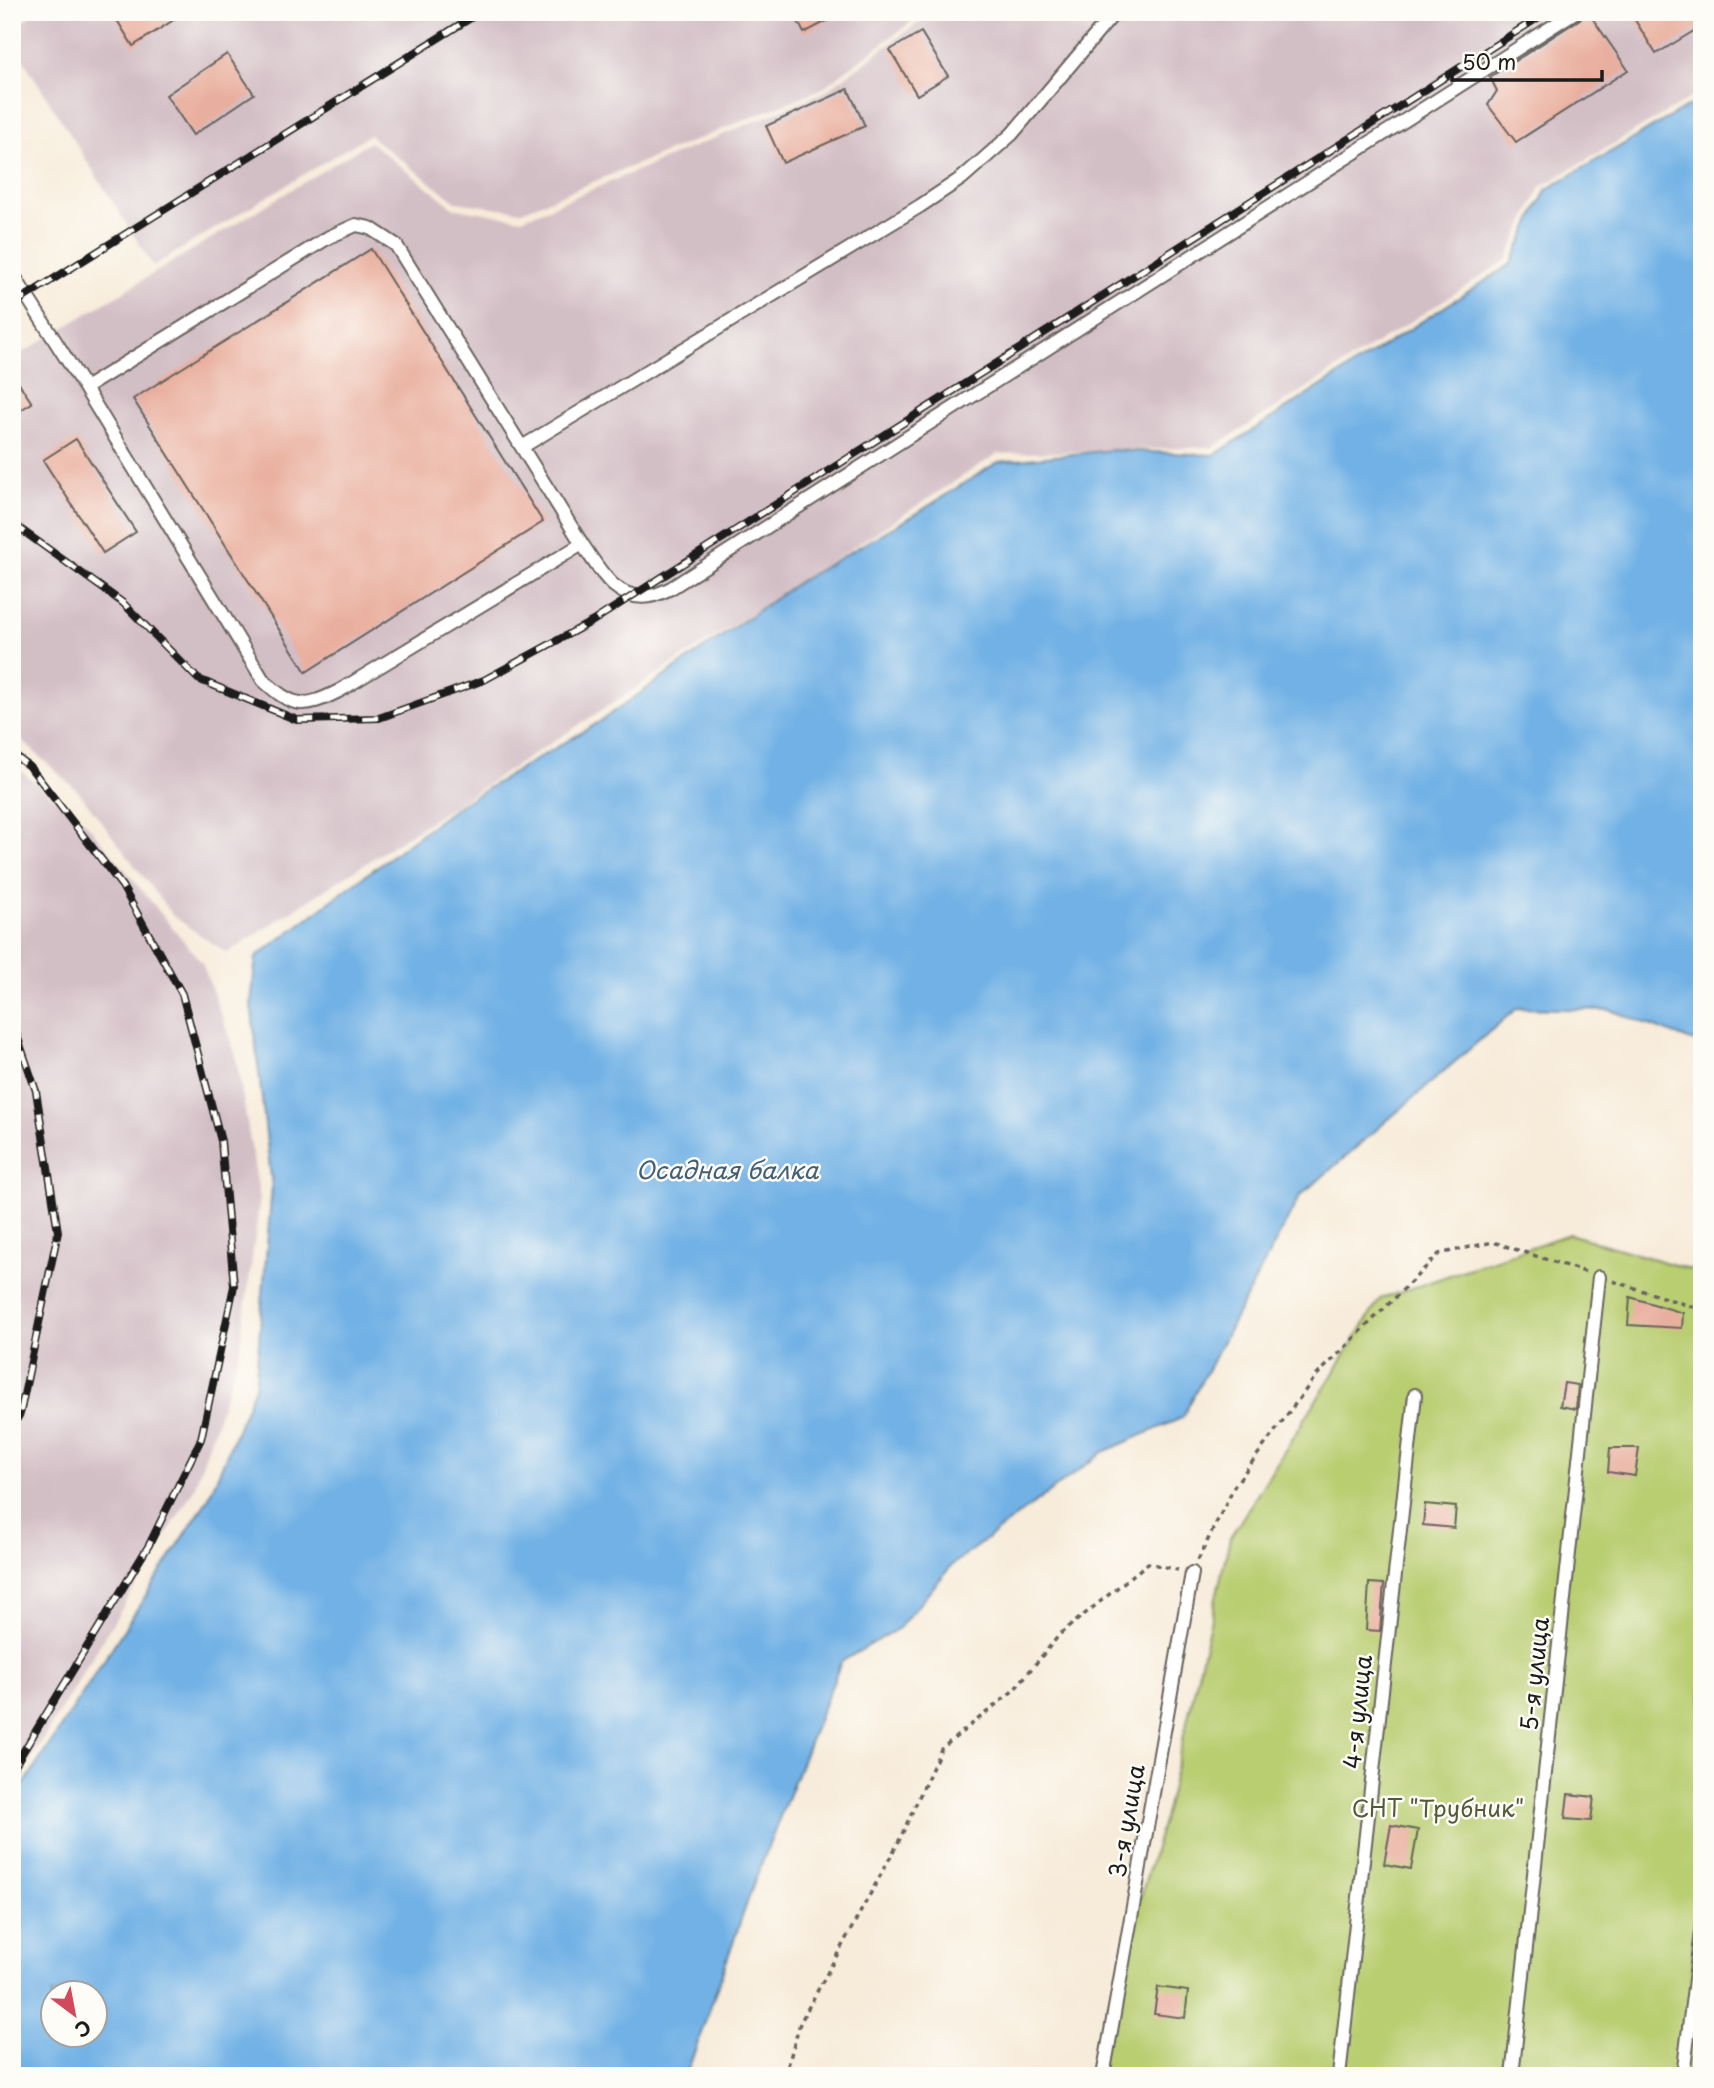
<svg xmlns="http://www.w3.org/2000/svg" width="1714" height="2088" font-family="'Playpen Sans',sans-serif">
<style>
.industrial{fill:#d2bec5}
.green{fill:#b9cd71;stroke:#6a7446;stroke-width:2}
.water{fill:#71b1e5;stroke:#466680;stroke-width:2;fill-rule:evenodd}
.building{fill:#e9af9e}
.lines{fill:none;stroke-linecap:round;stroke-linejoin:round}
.service-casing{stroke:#69645e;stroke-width:16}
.path{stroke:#69645e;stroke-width:3.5;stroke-dasharray:5 5;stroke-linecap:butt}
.service{stroke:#fff;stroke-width:12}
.rail-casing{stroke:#1c1c1c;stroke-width:8}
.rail{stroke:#fdfcf7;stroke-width:5;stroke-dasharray:16;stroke-linecap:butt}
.labels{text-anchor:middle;stroke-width:5;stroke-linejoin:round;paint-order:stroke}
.street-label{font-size:23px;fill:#1c1c1c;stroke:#fdfcf7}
.park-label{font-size:23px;fill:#535a3a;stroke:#fdfcf7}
.water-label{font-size:24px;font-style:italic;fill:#425f76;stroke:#fdfcf7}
</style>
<rect width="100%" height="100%" fill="#fdfcf7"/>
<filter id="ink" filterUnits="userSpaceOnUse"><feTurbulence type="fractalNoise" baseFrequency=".0143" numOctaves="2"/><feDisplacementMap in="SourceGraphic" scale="14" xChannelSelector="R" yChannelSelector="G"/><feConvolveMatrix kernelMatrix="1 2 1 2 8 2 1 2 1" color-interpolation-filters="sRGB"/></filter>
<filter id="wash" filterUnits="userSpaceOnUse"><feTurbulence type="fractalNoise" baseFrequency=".00686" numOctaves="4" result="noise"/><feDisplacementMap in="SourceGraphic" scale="28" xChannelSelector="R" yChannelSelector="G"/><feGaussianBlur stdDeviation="1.57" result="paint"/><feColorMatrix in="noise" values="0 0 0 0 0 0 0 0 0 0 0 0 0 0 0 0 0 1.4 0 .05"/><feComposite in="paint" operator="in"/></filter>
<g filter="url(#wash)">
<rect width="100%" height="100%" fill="#f7ebd9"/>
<path class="industrial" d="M36 12H925L821 89 522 211 456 202 369 135 153 266 12 42V29Z
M933 12H1702V91L1541 187 1507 260 1214 447 997 454 227 953 173 916 78 791 12 732V347L24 352 370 142 454 208 522 219 824 92Z
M12 764 86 823 202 963 235 1052 260 1199 239 1354 194 1489 12 1790Z"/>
<path class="green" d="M1569 1234 1702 1273V2076H1088L1167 1807 1230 1538 1380 1299Z"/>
<path class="water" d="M1702 98V1045L1610 1010 1517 1008 1300 1196 1182 1418 1103 1452 952 1565 899 1628 841 1662 754 1883 686 2076H12V1803L208 1499 255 1387 272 1187 251 1003 256 957 458 806 599 722 800 581 914 515 998 462 1112 450 1214 455 1511 264 1546 190ZM52 1994H94V2036H52Z"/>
<g id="blocks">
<path class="building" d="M112 12H186L133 46Z
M793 12H844L804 33Z
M1585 12H1588L1628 70 1516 142 1488 105 1497 91 1490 77 1580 19Z
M1630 12H1702V26L1656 54Z
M921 32 948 76 917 95 890 50Z
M227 54 254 94 193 135 166 95Z
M848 89 865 126 783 163 766 126Z
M371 249 543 522 306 672 133 399Z
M12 373 32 403 12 415Z
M76 439 136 532 103 553 43 460Z
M1630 1297 1683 1313 1682 1328 1628 1325Z
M1564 1383 1578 1385 1576 1409 1560 1406Z
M1610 1448H1639L1635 1476 1608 1472Z
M1425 1504 1456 1507 1454 1528 1423 1525Z
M1369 1583 1384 1584 1380 1631 1366 1630Z
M1568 1794 1594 1797 1591 1821 1565 1819Z
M1391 1825 1418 1830 1411 1869 1384 1864Z
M1158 1987 1188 1991 1185 2018 1154 2014Z"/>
</g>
</g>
<g filter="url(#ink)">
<use href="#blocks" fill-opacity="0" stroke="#69645e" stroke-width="2"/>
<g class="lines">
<defs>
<path id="service" d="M12 273 85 388 263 680C293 708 303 709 339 691L582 544
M85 388 329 237 356 225 370 228 396 245 582 544C599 568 615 602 650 596 657 595 665 591 671 588L1575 12
M522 447 920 206 962 178 1012 134 1115 12
M1103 2076 1192 1573
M1339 2076 1415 1395
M1512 2076 1599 1277
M1683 2076 1702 1923"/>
</defs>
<use href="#service" class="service-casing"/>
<path class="path" d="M1613 1281 1702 1310
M1198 1560 1235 1485 1316 1376 1439 1254 1493 1242 1585 1272
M785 2076 800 2023 898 1843 941 1749 1014 1690 1060 1634 1148 1563 1178 1570"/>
<use href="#service" class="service"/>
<defs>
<path id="rail" d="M12 305 480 12
M12 523 123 603 198 679 297 720 379 718 484 680 593 621 1547 12
M12 754 30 767 122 886 182 994 221 1141 234 1286 201 1439 149 1545 12 1770
M12 1021 36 1091 58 1232 20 1414 12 1427"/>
</defs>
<use href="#rail" class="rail-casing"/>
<use href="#rail" class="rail"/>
</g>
</g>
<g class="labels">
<g class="street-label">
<text transform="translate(1535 1674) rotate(-84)" y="8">5-я улица</text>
<text transform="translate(1358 1712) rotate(-84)" y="8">4-я улица</text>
<text transform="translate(1127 1821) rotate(-80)" y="8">3-я улица</text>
</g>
<g class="park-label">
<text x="1438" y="1817">СНТ "Трубник"</text>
</g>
<g class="water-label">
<text x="727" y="1179">Осадная балка</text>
</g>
</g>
<rect width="1714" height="2088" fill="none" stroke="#fdfcf7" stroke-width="42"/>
<g transform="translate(74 2014) rotate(148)"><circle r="33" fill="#fdfcf7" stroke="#a3a29f" stroke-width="2"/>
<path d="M0-5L12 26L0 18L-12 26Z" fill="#d1495b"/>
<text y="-10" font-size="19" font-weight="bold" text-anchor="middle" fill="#1c1c1c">С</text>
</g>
<path d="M1452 70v10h150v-10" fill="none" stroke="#1c1c1c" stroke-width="3.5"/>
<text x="1462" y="70" font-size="21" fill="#1c1c1c" stroke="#fdfcf7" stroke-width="5" paint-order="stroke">50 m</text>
</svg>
